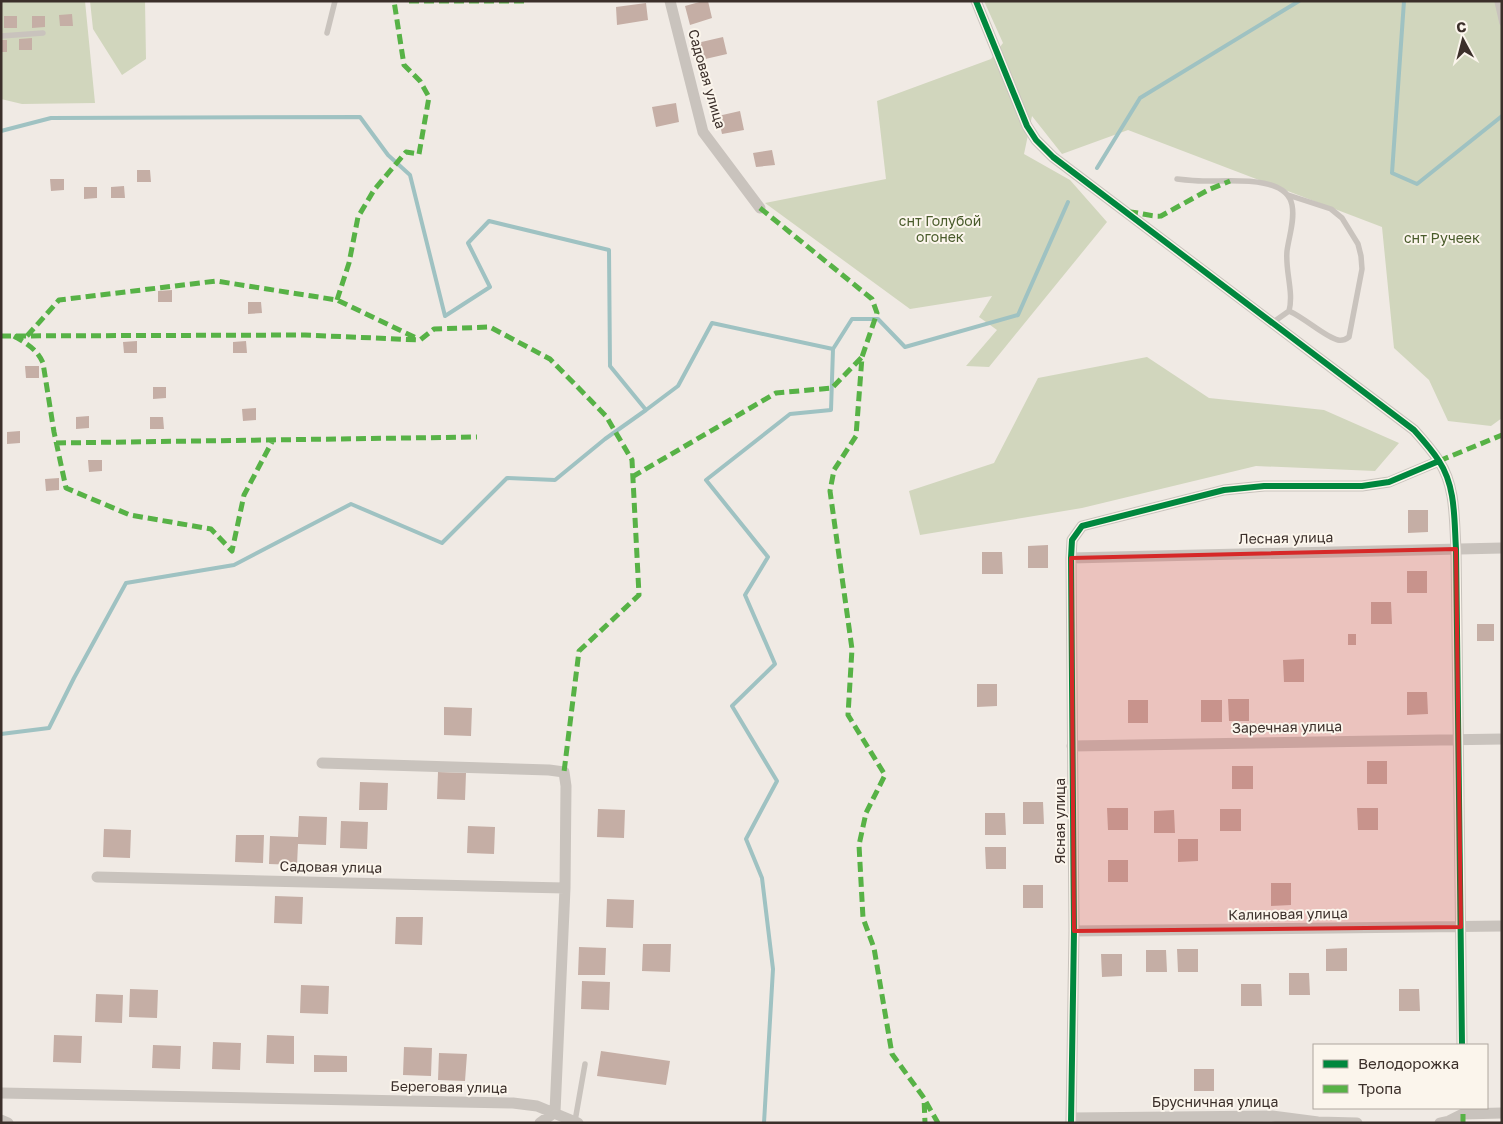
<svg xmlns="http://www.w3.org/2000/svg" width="1503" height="1124" font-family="'Golos Text',sans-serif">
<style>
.green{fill:#d1d6bd}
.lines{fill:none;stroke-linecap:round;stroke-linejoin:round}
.stream{stroke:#9fc2c2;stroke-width:4}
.building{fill:#c5aea5}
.service{stroke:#c9c3bd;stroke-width:5.5}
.minor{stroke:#c9c3bd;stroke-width:11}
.quiet{stroke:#57b246;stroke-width:5;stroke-dasharray:10 5;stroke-linecap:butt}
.cycleway-casing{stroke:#fbf5ec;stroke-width:9}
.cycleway{stroke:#00873e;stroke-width:6}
.marked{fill:#d62828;fill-opacity:0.2;stroke:#d62828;stroke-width:4;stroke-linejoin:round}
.labels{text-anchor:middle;stroke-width:4;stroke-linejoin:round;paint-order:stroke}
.street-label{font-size:14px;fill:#3b2f2a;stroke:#fbf5ec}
.park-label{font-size:14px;fill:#495b2b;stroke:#fbf5ec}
</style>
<rect width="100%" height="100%" fill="#f0eae4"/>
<path class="green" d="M1 1H85L95 103 22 104 1 99Z
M90 1H145L146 59 122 75 93 29Z
M984 1H1502V418L1491 426 1448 421 1429 380 1394 348 1382 227 1128 130 1062 154 1032 116 1024 154 1070 180 1107 222 989 367 966 366 997 330 979 317 992 296 910 309 765 203 886 179 877 101 991 59 1003 43Z
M1147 357 1209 398 1324 410 1399 443 1375 471 1256 466 1082 508 920 535 909 491 994 463 1038 378Z"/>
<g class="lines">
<path class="stream" d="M1404 1 1392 173 1417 184 1502 116
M1 131 51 118 360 117 388 155 410 175 445 316 490 287 468 243 489 221 609 250 610 366 646 410 678 386 712 323 833 349 852 319H878L905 347 1018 315 1068 202
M1097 168 1140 98 1299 1
M1 734 49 728 74 678 126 583 234 565 351 504 442 543 507 478 555 480 605 439 646 410
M764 1123 773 969 762 878 746 839 777 781 732 706 775 664 745 595 768 557 706 480 790 414 831 410 833 349"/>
</g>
<path class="building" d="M703 1H708L712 18 690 25 685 6Z
M646 3 648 20 617 25 616 7Z
M72 14 73 26H60L59 15Z
M4 16H17V28H4Z
M32 16H45V27L32 28Z
M723 37 727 54 701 60 697 43Z
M32 38V50H19V39Z
M1 40H7V52H1Z
M676 103 679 122 656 127 652 107Z
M740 111 744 130 722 134 718 116Z
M772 150 775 165 756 167 753 153Z
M137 170H150L151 182H137Z
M50 179H64V190L51 191Z
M124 186 125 198H111V187Z
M84 187H97V198L84 199Z
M172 290V302H158V291Z
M248 302H261L262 313 248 314Z
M137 341V353H124L123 342Z
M246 341 247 353H233V342Z
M25 366H39V378H26Z
M153 387H166V398L153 399Z
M256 408V420L243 421 242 409Z
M89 416V428L76 429V417Z
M150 417H163L164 429H150Z
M20 431V443L7 444V432Z
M88 460H102V471L89 472Z
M59 478V490L46 491 45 479Z
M1408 510H1428V532L1408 533Z
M1048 545V568H1028V546Z
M982 552H1002L1003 574H982Z
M1407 571H1427V593H1407Z
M1371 602H1391L1392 624H1371Z
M1477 624H1494V641H1477Z
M1348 634H1356V645H1348Z
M1304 659V682H1284L1283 660Z
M977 684H997V706L977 707Z
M1407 692H1427L1428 714 1407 715Z
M1228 699H1249V721H1229Z
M1128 700H1148V723H1128Z
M1201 700H1222V722H1201Z
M444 707 472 708 471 736 444 735Z
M1367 761H1387V784H1367Z
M1232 766H1253V789H1232Z
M438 772 466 773 465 800 437 799Z
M360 782 388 783 387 810H359Z
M1023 802H1043L1044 824H1023Z
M1107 808H1128V830H1108Z
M1357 808H1378V830H1358Z
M598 809 625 810 624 838 597 837Z
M1220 809H1241V831H1220Z
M1174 810 1175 833H1154V811Z
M985 813H1005L1006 835H985Z
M299 816 327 817 326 845 298 844 297 865 269 864 270 836 298 837Z
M341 821 368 822 367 849 340 848Z
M468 826 495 827 494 854 467 853Z
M104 829 131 830 130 858 103 857Z
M236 835H264L263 863 235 862Z
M1178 839H1198V861L1178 862Z
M985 847H1006V869H986Z
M1108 860H1128V882H1108Z
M1271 883H1291V905L1271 906Z
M1023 885H1043V908H1023Z
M275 896 303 897 302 924 274 923Z
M607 899 634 900 633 928 606 927Z
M396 917H423L422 945 395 944Z
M643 944H671L670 972 642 971Z
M579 947 606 948 605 975H578Z
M1347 948V971H1326V949Z
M1177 949H1198V972H1178Z
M1146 950H1166L1167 972H1146Z
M1101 954H1122V976L1102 977Z
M1289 973H1309L1310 995H1289Z
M582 981 610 982 609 1010 581 1009Z
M1241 984H1261L1262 1006H1241Z
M301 985 329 986 328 1014 300 1013Z
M130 989 158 990 157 1018 129 1017Z
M1399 989H1419L1420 1011H1399Z
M96 994 123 995 122 1023 95 1022Z
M54 1035 82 1036 81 1063 53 1062Z
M267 1035 294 1036V1064L266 1063Z
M213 1042 241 1043 240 1070 212 1069Z
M153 1045 181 1046 180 1069 152 1068Z
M404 1047 432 1048 431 1076 403 1075Z
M601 1051 670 1061 666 1085 597 1076Z
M439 1053 467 1054 465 1081 438 1080Z
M314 1055 347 1056V1072H314Z
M1194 1069H1214V1091H1194Z"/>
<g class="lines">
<path class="service" d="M1497 1 1502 23
M327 33 335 1
M1 36 43 33
M1177 179C1186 180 1195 181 1203 181 1227 182 1286 174 1292 205 1295 220 1289 236 1287 251 1285 271 1294 292 1289 311L1272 323
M1288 195 1331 209 1342 218 1358 244 1361 256 1362 269 1349 337C1345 340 1342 341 1338 340 1325 337 1305 318 1289 311
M575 1121 585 1064"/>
<path class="minor" d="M670 1 703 132 760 208
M976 1 1027 126 1036 140 1053 157 1414 430C1423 440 1432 450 1439 461 1456 487 1454 519 1456 549L1462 1045
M1071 558 1502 548
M1072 746 1502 739
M322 763 549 770 564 772 566 786 565 888 555 1112
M97 877 565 888
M1074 931 1502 926
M1 1093 513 1103 537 1106 578 1123
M1072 1118 1272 1116 1318 1122 1357 1123
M1 1120 8 1123
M540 1123 555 1112
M1071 1123 1074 931 1071 558 1072 540 1082 526 1224 490 1264 486H1362L1389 482 1439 461
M1440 1123 1449 1121 1463 1114 1502 1113"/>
<path class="quiet" d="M409 1H529
M760 208 872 299 877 313 862 357 856 436 834 470 830 491 852 649 848 715 885 775 866 813 859 845 863 918 874 948 892 1054 924 1098 925 1123
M1128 212C1139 212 1150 217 1161 216L1208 190 1230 181
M337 300 349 263 358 217 374 190 406 152 419 154 429 97 420 81 404 65 394 1
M1 336 305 335 420 340 434 329 490 327 550 359 606 416 632 460 639 595 579 651 564 772
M14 336C27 344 37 349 43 363L54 432 66 488 130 515 211 529 232 551 244 495 273 440
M27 336 59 300 216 281 337 300 416 338
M56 443 477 437
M1439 461 1502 435
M632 477 776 393 832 388 862 357
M926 1102 938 1123
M1463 1123V1114"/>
<defs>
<path id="cycleway" d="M976 1 1027 126 1036 140 1053 157 1414 430C1423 440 1432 450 1439 461 1456 487 1454 519 1456 549L1462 1045
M1071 1123 1074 931 1071 558 1072 540 1082 526 1224 490 1264 486H1362L1389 482 1439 461"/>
</defs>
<use href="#cycleway" class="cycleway-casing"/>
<use href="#cycleway" class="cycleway"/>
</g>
<path class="marked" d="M1456 549 1461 927 1074 931 1071 558Z"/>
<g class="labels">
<g class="street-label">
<text transform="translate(707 79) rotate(74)" y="5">Садовая улица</text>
<text transform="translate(1286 538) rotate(-1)" y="5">Лесная улица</text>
<text transform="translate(1287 727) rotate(-1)" y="5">Заречная улица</text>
<text transform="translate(1060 821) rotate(-90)" y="5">Ясная улица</text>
<text transform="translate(331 867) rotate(1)" y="5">Садовая улица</text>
<text transform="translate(1288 914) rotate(-1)" y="5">Калиновая улица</text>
<text transform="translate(449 1087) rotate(1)" y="5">Береговая улица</text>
<text x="1215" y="1107">Брусничная улица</text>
</g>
<g class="park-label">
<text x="940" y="226">снт Голубой<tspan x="940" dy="16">огонек</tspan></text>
<text x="1442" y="243">снт Ручеек</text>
</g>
</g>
<rect width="1503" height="1124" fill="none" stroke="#3b2f2a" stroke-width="5"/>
<rect x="1313" y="1044" width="175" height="65" fill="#fbf5ec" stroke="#aea69e"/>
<rect x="1323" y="1060" width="25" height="8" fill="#00873e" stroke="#aea69e"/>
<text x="1358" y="1069" font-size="15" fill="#3b2f2a">Велодорожка</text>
<rect x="1323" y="1085" width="25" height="8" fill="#57b246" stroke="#aea69e"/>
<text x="1358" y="1094" font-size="15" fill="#3b2f2a">Тропа</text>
<g transform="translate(1463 40) rotate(353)" stroke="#fbf5ec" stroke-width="4" paint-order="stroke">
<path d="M0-4L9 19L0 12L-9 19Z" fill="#3b2f2a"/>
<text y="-8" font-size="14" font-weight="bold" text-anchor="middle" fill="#3b2f2a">С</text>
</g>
</svg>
